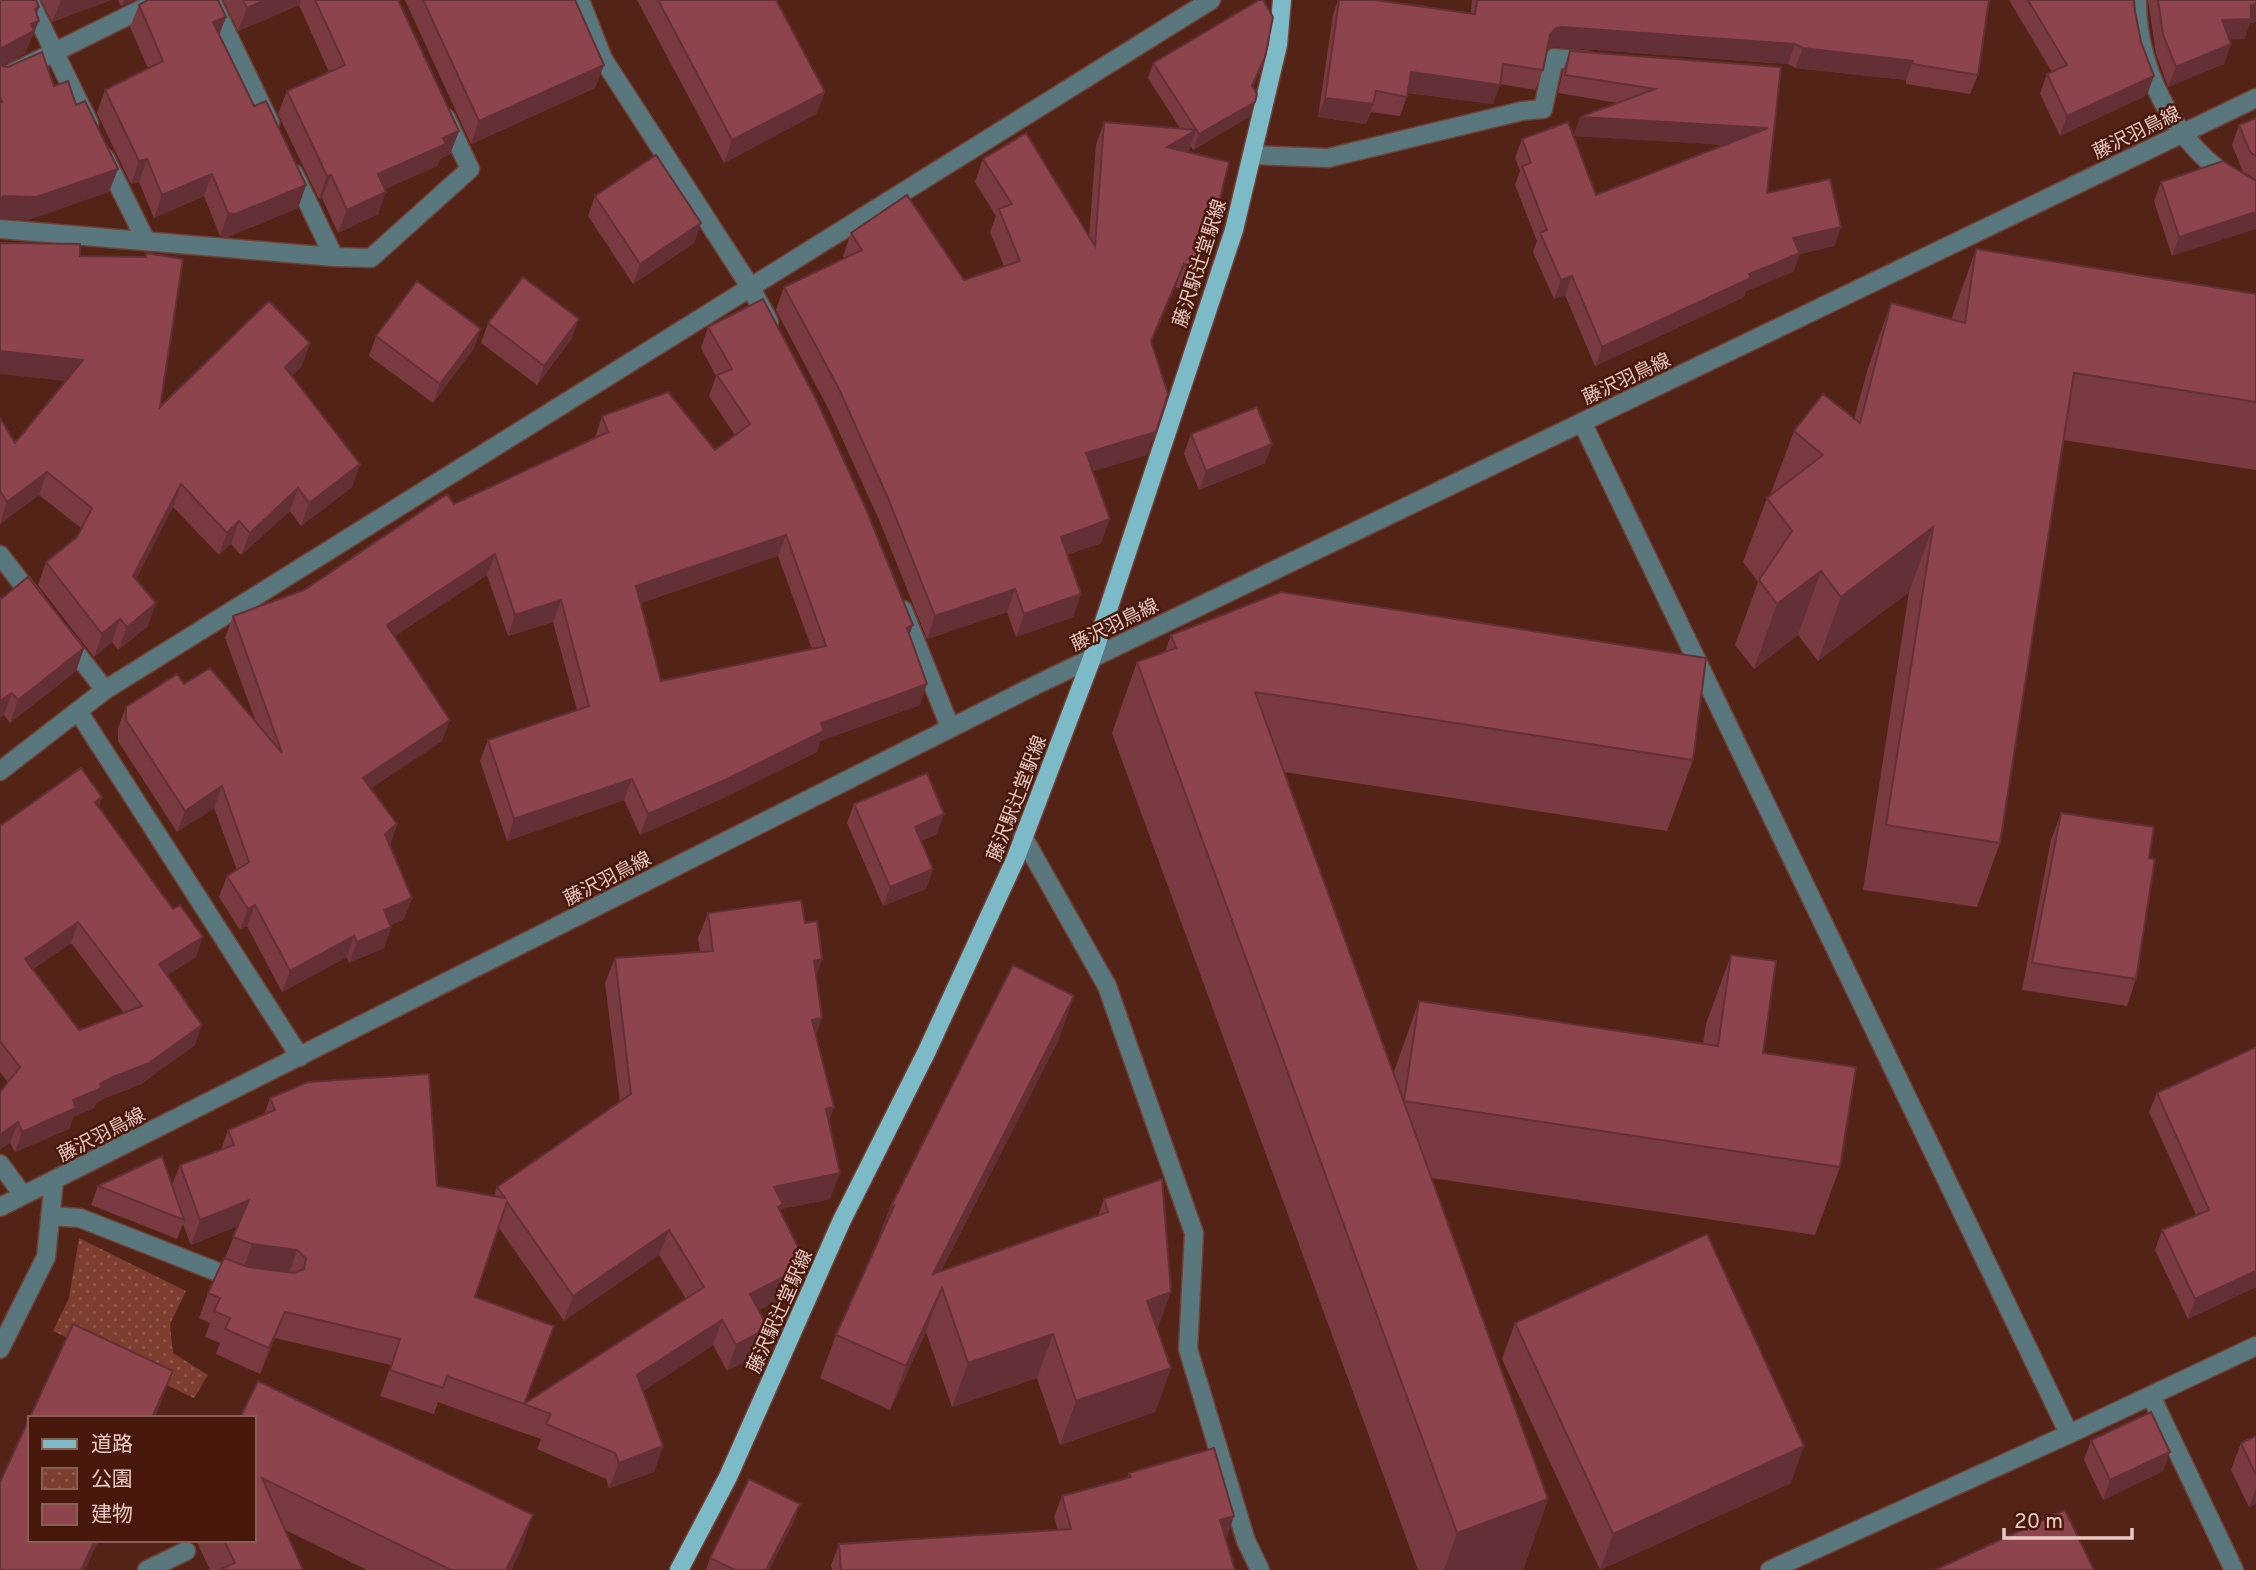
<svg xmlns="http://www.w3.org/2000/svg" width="2256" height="1570" font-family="Overpass,'Noto Sans JP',sans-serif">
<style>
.park{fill:url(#park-dots)}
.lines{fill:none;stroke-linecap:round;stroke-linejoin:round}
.minor-casing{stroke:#6f4136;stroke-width:21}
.major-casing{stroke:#6f4136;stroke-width:21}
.minor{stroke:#5b777e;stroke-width:18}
.major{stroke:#7dbac8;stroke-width:18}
.wall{fill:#7a3a42;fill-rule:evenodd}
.shaded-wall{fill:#633036}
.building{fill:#8e444d;stroke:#633036;stroke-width:2;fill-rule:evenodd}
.labels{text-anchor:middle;stroke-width:5;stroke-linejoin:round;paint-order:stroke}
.street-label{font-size:19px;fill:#e9c9c1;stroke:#49180d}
</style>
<defs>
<pattern id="park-dots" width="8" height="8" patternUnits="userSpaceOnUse" patternTransform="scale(1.75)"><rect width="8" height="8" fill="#7d3e30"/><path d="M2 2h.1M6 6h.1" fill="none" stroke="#8f594c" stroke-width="1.8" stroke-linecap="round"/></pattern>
</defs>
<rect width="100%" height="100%" fill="#542317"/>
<path class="park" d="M79 1238 186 1291 170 1324 173 1353 208 1375 194 1398 53 1331 69 1298Z"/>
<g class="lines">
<defs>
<path id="minor" d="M29 0 89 123
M211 0 270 123
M580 0 603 59 751 288 769 322
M2137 0C2136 75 2184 163 2256 191
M0 79 160 0
M1253 155 1328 158 1522 111 1543 109 1554 58 1588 61
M105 158 146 241
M294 174 334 257
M0 229 334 257 371 258 470 169 446 118
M1582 422 2069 1434
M0 555 34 599
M903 610 950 727
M66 640 105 690
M78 711 300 1057
M0 771 105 690 1211 0
M1023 837 1107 986 1194 1233 1188 1349 1246 1541 1260 1570
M0 1164 23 1195
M0 1207 1038 684 2256 98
M50 1216 80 1218 238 1280
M0 1349 46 1257 54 1181
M2151 1396 2234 1570
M147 1570 186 1551
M1770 1570 2069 1434 2256 1346"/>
<path id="major" d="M679 1570 728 1477 842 1220 927 1051 1015 860 1092 658 1234 230 1278 45 1282 0"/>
</defs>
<use href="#minor" class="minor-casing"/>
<use href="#major" class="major-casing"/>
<use href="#minor" class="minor"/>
<use href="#major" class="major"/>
</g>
<path class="wall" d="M41 0H111L52 22Z
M118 0H134L121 6Z
M223 0H398L459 131 450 154 440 159 437 166 385 189 378 214 338 233 322 198 319 199 278 114 287 91 329 72 299 5 238 31Z
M405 0H575L604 65 595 88 471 144Z
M637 0H776L825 92 816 114 724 163Z
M1338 0H1375L1471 13 1472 0H1989L1978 75 1970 94 1906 84V80L1795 68 1788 64 1555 47 1549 48 1547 50 1543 70 1535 90 1500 84 1493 104 1408 93 1400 116 1371 112 1366 124 1318 117 1333 15Z
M2009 0H2134L2147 95 2060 136 2040 94 2047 74 2052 72Z
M2148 0H2256V22L2250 23 2244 39H2229L2231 44 2224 64 2168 87 2156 54Z
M139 5 226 17 219 35 254 106 306 185 298 208 227 237 220 236 204 196 154 218 139 182 131 184 97 113 105 90 148 68 130 27Z
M1570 51 1781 67 1767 193 1841 227 1834 246 1800 254 1793 272 1746 291 1744 297 1595 366 1565 295 1554 299 1533 252 1537 241 1515 185 1520 171 1515 158 1522 139 1573 135 1618 103 1558 93 1563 70ZM1574 136 1696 143 1725 145 1596 195Z
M1153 63 1260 72 1253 87 1255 102 1249 117 1193 150 1191 146 1188 152 1218 207 1210 231 1207 230 1187 291 1175 287 1151 343 1147 455 1093 471 1101 543 1067 555 1081 594 1073 617 1016 637 1007 612 927 639 880 522 829 410 776 310 784 287 844 258 843 256 851 233 964 280 1004 266 990 232 996 216 975 182 983 159 1089 236 1096 145 1104 122 1180 128 1148 78Z
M2256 118V179L2243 172 2232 145 2239 125Z
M2256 181 2172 256 2154 201 2161 182Z
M595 196 701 223 694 243 633 284 588 216Z
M1976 249 2256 294V470L2063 440 2000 843 1977 907 1863 890 1909 592 1818 661 1798 635 1754 669 1735 645 1758 582 1743 562 1767 498 1770 495 1794 431 1854 419 1868 368 1891 303 1952 319 1953 314Z
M146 253 160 407 302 366 291 376 360 464 352 487 301 526 290 511 241 555 231 544 219 555 173 507 136 579 148 626 118 650 112 642 94 657 38 585 46 562 77 537 81 528 39 495 0 524V418L15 443 65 381 80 256 145 257Z
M488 323 572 338 537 385 481 343Z
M708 327 910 635 920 705 820 741 817 752 719 800 640 835 624 800 507 841 480 761 488 740 577 710 553 622 508 636 487 575 395 636 442 741 371 788 397 824 390 845 412 898 404 919 391 925V927L384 948 349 963 347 957 282 992 247 926 240 930 219 897 227 876 237 870 214 808 177 832 118 741V728L126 707 184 684 256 722 225 638 233 616 304 590 454 504 595 438 602 416 715 450 735 435 709 396 716 376 701 348ZM778 556 812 649 661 681 641 603Z
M376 336 474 348 433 403 369 356Z
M1191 434 1272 444 1265 463 1199 490 1184 454Z
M0 598 84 648 76 671 10 723 4 715 0 718Z
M1171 635 1693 760 1667 831 1284 772 1393 1074 1419 1001 1703 1044 1706 1024 1731 955 1763 1053 1840 1167 1815 1235 1431 1178 1548 1499 1523 1570H1418L1112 733 1137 662 1165 652Z
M102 797 99 806 196 957 167 975 195 1045 141 1084 105 1098 96 1103 94 1108 73 1117 69 1129 15 1152 10 1143 8 1082 0 1072V826ZM71 943 124 1013 79 1030 33 969Z
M854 804 937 834 921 841 933 869 926 889 883 906 847 823Z
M2061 813 2149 858 2136 979 2127 1006 2022 990 2051 840Z
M708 913 805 923 822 959 816 976V1035L834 1107 829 1121 830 1199 781 1209 780 1212 798 1291 758 1310 768 1328 759 1354 727 1371 713 1345 643 1391 663 1446 654 1472 609 1488 606 1479 537 1449 541 1439 515 1430 520 1415 515 1430 438 1402 434 1414 380 1396 391 1365 275 1338 260 1374 216 1354 220 1343 205 1337 210 1323 199 1318 208 1293 225 1258 238 1226 191 1245 183 1224 177 1239 91 1205 98 1186 172 1185 180 1165 221 1150 228 1130 264 1115 270 1098 437 1186 494 1196 497 1187 620 1102 605 983 615 958 700 952 698 938ZM499 1228 564 1321 659 1255 686 1299 524 1404 475 1297Z
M1059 1039 941 1271 1098 1216 1104 1199 1158 1330 1171 1368 1155 1412 1060 1445 1037 1378 952 1407 926 1332 890 1410 820 1378 836 1335 875 1247 890 1208Z
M2256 1047V1287L2188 1319 2155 1250 2162 1230 2196 1215 2149 1112 2157 1093Z
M1515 1323 1791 1483 1600 1570 1502 1359Z
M254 1418 521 1550 511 1570H367L285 1530 303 1570H210L196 1540H254Z
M2256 1436V1504L2249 1507 2231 1470 2241 1443Z
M2091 1440 2170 1452 2163 1471 2103 1500 2084 1460Z
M1129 1473 1227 1537H1225L1235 1570H832L831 1565 839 1544 1058 1530 1054 1517 1062 1496 1127 1478Z
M800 1504 793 1523 769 1570H706L710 1558Z"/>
<path class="shaded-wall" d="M61 0H111L52 22Z
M124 0H134L121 6Z
M265 0H301L299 5 238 31 247 8Z
M2256 4V22L2250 23 2244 39 2214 40 2222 20 2251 5Z
M39 7 34 23 39 21 25 54 0 67V49L35 9Z
M226 17 217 40 213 22Z
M1562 27 1795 44 1788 64 1555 47 1549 48 1543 55 1550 35 1556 28Z
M2231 44 2224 64 2168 87 2176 67Z
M1803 48 1913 61 1906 80 1795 68Z
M1265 57 1260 72 1246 101 1252 86Z
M604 65 595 88 471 144 479 121Z
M1411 72 1500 85 1493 104 1404 92Z
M2154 76 2147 95 2060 136 2067 116Z
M825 92 816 114 724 163 732 140Z
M1325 98 1373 104 1366 124 1318 117Z
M1255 102 1249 117 1193 150 1199 134Z
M1580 117 1768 128 1761 147 1573 136Z
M1196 130 1188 153 1167 147Z
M459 131 450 154 440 159 437 166 370 196 378 174Z
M147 159 139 182 131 184 139 161Z
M118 169 109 192 29 220 0 219V199L4 196Z
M212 174 204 196 154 218 162 195Z
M331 175 322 198 319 199 327 176Z
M306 185 298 208 227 237 220 236 228 213Z
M386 192 378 214 338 233 347 210Z
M2256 212V229L2172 256 2179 237Z
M701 223 694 243 633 284 640 264Z
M1841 227 1834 246 1800 254 1793 272 1746 291 1744 297 1595 366 1602 347 1793 238Z
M1184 264 1175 287 1142 365 1151 341Z
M1572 276 1565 295 1554 299 1561 280Z
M579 319 572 338 537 385 544 366Z
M481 329 474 348 433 403 440 384Z
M310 343 302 366 277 390 285 367Z
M0 351 83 360 74 382 0 374Z
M1156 432 1147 455 1078 476 1086 453Z
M1272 444 1265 463 1199 490 1206 471Z
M360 464 352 487 301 526 309 503Z
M47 472 39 495 0 524 7 502Z
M181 484 173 507 125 599 133 576Z
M298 488 290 511 241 555 250 533Z
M1110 519 1101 543 1052 560 1061 537Z
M239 521 231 544 219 555 227 533Z
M1933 527 1909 592 1818 661 1841 597Z
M786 535 778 556 628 607 636 586Z
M495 554 487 575 380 646 387 625Z
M1821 571 1798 635 1754 669 1777 604Z
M1015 589 1007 612 927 639 935 616Z
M1081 594 1073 617 1016 637 1024 614Z
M561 600 553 622 508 636 515 615Z
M156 603 148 626 118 650 127 627Z
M120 619 112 642 94 657 102 634Z
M913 625 905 647 907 628Z
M84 648 76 671 10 723 18 700Z
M927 684 920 705 820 741 817 752 719 800 640 835 648 814 821 723Z
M12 693 4 715 0 718V701Z
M450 720 442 741 355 799 363 778Z
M632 779 624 800 507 841 514 819Z
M222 786 214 808 177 832 185 811Z
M102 797 95 818V802Z
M944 814 937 834 908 846 915 827Z
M397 824 390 845 385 834Z
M933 869 926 889 883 906 890 887Z
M412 898 404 919 376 932 384 910Z
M255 905 247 926 240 930 248 909Z
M78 922 71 943 18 979 25 959Z
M391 927 384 948 349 963 357 942Z
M354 936 347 957 282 992 290 971Z
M203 937 196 957 151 985 159 964Z
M822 959 813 985 814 961Z
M1074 996 1059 1039 917 1318 933 1274Z
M822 1018 813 1044 812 1020Z
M202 1025 195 1045 141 1084 105 1098 96 1103 94 1108 73 1117 69 1129 15 1152 22 1132 73 1100Z
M834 1107 824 1133 826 1109Z
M18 1122 10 1143 0 1150V1135Z
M840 1173 830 1199 781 1209 774 1230V1187Z
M249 1200 240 1225 191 1245 200 1220Z
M894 1206 874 1252 890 1208Z
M669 1230 659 1255 564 1321 573 1296Z
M252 1244 297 1250 288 1276 243 1270Z
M807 1265 798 1291 740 1320 750 1294Z
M2256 1271V1287L2188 1319 2195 1299Z
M942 1288 926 1332 890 1410 906 1366Z
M1171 1292 1155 1336 1147 1301Z
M285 1312 275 1338 260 1374 269 1348Z
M722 1320 713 1345 628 1401 637 1375Z
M768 1328 759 1354 727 1371 736 1345Z
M1053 1334 1037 1378 952 1407 968 1363Z
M1171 1368 1155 1412 1060 1445 1076 1401Z
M173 1371 155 1418H152Z
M663 1446 654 1472 609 1488 619 1463Z
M1804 1446 1791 1483 1600 1570 1613 1534Z
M2170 1452 2163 1471 2103 1500 2110 1480Z
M2256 1488V1504L2249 1507Z
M1548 1499 1523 1570H1444L1457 1533Z
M800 1504 793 1523 769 1570H766Z
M533 1515 521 1550 511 1570H506Z
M1234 1516 1227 1537 1213 1541 1220 1520Z
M95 1540H99L85 1570H81Z"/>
<path class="building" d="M0 0H36L39 7 35 9 39 21 31 24 34 31 0 49Z
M148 0H218L226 17 213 22 254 106 266 101 306 185 235 214 228 213 212 174 162 195 147 159 139 161 105 90 163 61 139 5Z
M243 0H265L247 8Z
M315 0H398L459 131 443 138 446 144 378 174 386 192 347 210 331 175 327 176 287 91 345 65Z
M423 0H575L604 65 479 121Z
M658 0H776L825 92 732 140Z
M1259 0H1263L1273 17 1265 57 1252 86 1257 94 1255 102 1199 134 1153 63Z
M1339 0H1375L1475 14 1477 0H1989L1978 75 1913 64V61L1803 48 1795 44 1562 27 1556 28 1550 35 1543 70 1503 64 1500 85 1411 72 1407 97 1376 91 1373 104 1325 98Z
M2028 0H2134L2135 11 2141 42 2154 76 2067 116 2047 74 2067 65Z
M2158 0H2256V4L2251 5V19L2222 20 2231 44 2176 67 2163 35Z
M1570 51 1781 67 1767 193 1830 179 1841 227 1793 238 1800 253 1749 274 1751 278 1602 347 1572 276 1561 280 1540 233 1547 230 1522 166 1531 163 1522 139 1568 122 1596 195 1768 128 1580 117 1655 89 1565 75Z
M42 52 54 86 68 81 76 105 85 101 118 169 37 197 4 196 0 199V103L2 102 0 96V63L3 66 8 67Z
M2256 118V156L2250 152 2239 125Z
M1104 122 1196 130 1167 147 1229 162 1218 207H1215L1195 267 1184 264 1151 341 1168 394 1156 432 1086 453 1110 519 1061 537 1081 594 1024 614 1015 589 935 616 888 498 838 387 784 287 862 250 851 233 907 195 964 280 1020 261 999 209 1012 204 983 159 1026 133 1095 246Z
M656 155 701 223 640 264 595 196Z
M2223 161 2256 181V212L2179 237 2161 182Z
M0 243 80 244V256L146 257V253L183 259 160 407 269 301 310 343 285 367 360 464 309 503 298 488 250 533 239 521 227 533 181 484 133 576 156 603 127 627 120 619 102 634 46 562 77 537 92 508 47 472 7 502 0 491V418L15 443 83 360 0 351Z
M1976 249 2256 294V402L2074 373 2000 843 1886 825 1933 527 1841 597 1821 571 1777 604 1759 580 1792 531 1767 498 1823 455 1794 431 1823 394 1860 423 1891 303 1965 323Z
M523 277 579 319 544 366 488 323Z
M417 281 481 329 440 384 376 336Z
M763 299 816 399 866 509 913 625 907 628 927 684 821 723 824 731 727 779 648 814 632 779 514 819 488 740 589 706 561 600 515 615 495 554 387 625 450 720 363 778 397 824 385 834 412 898 384 910 391 927 357 942 354 936 290 971 255 905 248 909 227 876 249 862 222 786 185 811 126 720V707L177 674 184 684 210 668 282 753 233 616 304 590 447 494 454 504 608 432 602 416 668 392 715 450 750 424 717 375 732 369 708 327ZM786 535 826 646 661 681 636 586Z
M1257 407 1272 444 1206 471 1191 434Z
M28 577 84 648 18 700 12 693 0 701V598L1 599Z
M1281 592 1706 658 1693 760 1255 692 1548 1499 1457 1533 1137 662 1176 648 1171 635Z
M81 768 102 797 95 802 173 909 180 905 203 937 159 964 202 1025 149 1063 113 1077 100 1084 102 1088 73 1100 76 1108 22 1132 18 1122 0 1135V1092L20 1067 0 1041V826ZM78 922 142 1006 79 1030 25 959Z
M927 773 944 814 915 827 933 869 890 887 854 804Z
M2061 813 2154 827 2149 858 2155 859 2136 979 2032 963Z
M801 900 805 923 817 921 822 959 814 961 822 1018 812 1020 834 1107 826 1109 840 1173 774 1187 783 1204 778 1207 807 1265 750 1294 768 1328 736 1345 722 1320 637 1375 663 1446 619 1463 615 1453 546 1424 551 1414 524 1404 704 1287 669 1230 573 1296 507 1202 475 1297 554 1326 524 1404 447 1376 443 1388 390 1370 400 1339 285 1312 269 1348 225 1329 230 1318 214 1311 220 1298 208 1293 224 1258 248 1267 294 1273 304 1269 306 1258 297 1250 252 1244 233 1237 249 1200 200 1220 180 1165 234 1145 228 1130 275 1110 270 1098 308 1082 429 1074 437 1186 505 1198 497 1187 631 1094 615 958 713 951 708 913Z
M1731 955 1776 961 1763 1053 1856 1067 1840 1167 1404 1101 1419 1001 1718 1046Z
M1013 965 1074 996 933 1274 1108 1212 1104 1199 1162 1179 1171 1292 1147 1301 1171 1368 1076 1401 1053 1334 968 1363 942 1288 906 1366 836 1335 894 1206 890 1208Z
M2256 1047V1271L2195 1299 2162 1230 2209 1210 2157 1093Z
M162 1156 184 1220 98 1186Z
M1707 1234 1804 1446 1613 1534 1515 1323Z
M73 1324 173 1371 152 1418H30V1540H95L81 1570H0V1482Z
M258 1381 533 1515 506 1570H451L262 1478 303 1570H219L235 1563 224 1540H254V1418H240Z
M2151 1412 2170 1452 2110 1480 2091 1440Z
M2256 1436V1475L2241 1443Z
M1214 1448 1234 1516 1220 1520 1235 1570H841L839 1544 1071 1529 1062 1496 1131 1477 1129 1473Z
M749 1479 800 1504 766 1570H735L710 1558Z
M2065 1510 2094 1570H1935Z"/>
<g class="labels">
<g class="street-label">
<text transform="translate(2136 132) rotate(-26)" y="7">藤沢羽鳥線</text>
<text transform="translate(1199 263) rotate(-72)" y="7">藤沢駅辻堂駅線</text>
<text transform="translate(1626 378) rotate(-25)" y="7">藤沢羽鳥線</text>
<text transform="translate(1114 624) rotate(-26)" y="7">藤沢羽鳥線</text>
<text transform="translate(1016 798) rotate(-69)" y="7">藤沢駅辻堂駅線</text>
<text transform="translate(607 878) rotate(-27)" y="7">藤沢羽鳥線</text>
<text transform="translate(101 1134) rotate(-27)" y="7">藤沢羽鳥線</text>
<text transform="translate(779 1311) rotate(-66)" y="7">藤沢駅辻堂駅線</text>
</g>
</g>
<rect x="28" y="1416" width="228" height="126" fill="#49180d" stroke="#895f55" stroke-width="2"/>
<rect x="42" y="1439" width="35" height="10" fill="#7dbac8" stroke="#895f55" stroke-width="2"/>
<text x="91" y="1451" font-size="21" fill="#e9c9c1">道路</text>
<rect x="42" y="1468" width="35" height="21" fill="url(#park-dots)" stroke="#895f55" stroke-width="2"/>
<text x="91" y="1486" font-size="21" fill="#e9c9c1">公園</text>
<rect x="42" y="1504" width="35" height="21" fill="#8e444d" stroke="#895f55" stroke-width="2"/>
<text x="91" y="1521" font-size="21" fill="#e9c9c1">建物</text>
<path d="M2004 1528v10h128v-10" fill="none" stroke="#e9c9c1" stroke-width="3.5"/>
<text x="2014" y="1528" font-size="21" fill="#e9c9c1" stroke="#49180d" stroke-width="5" paint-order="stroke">20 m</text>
</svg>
